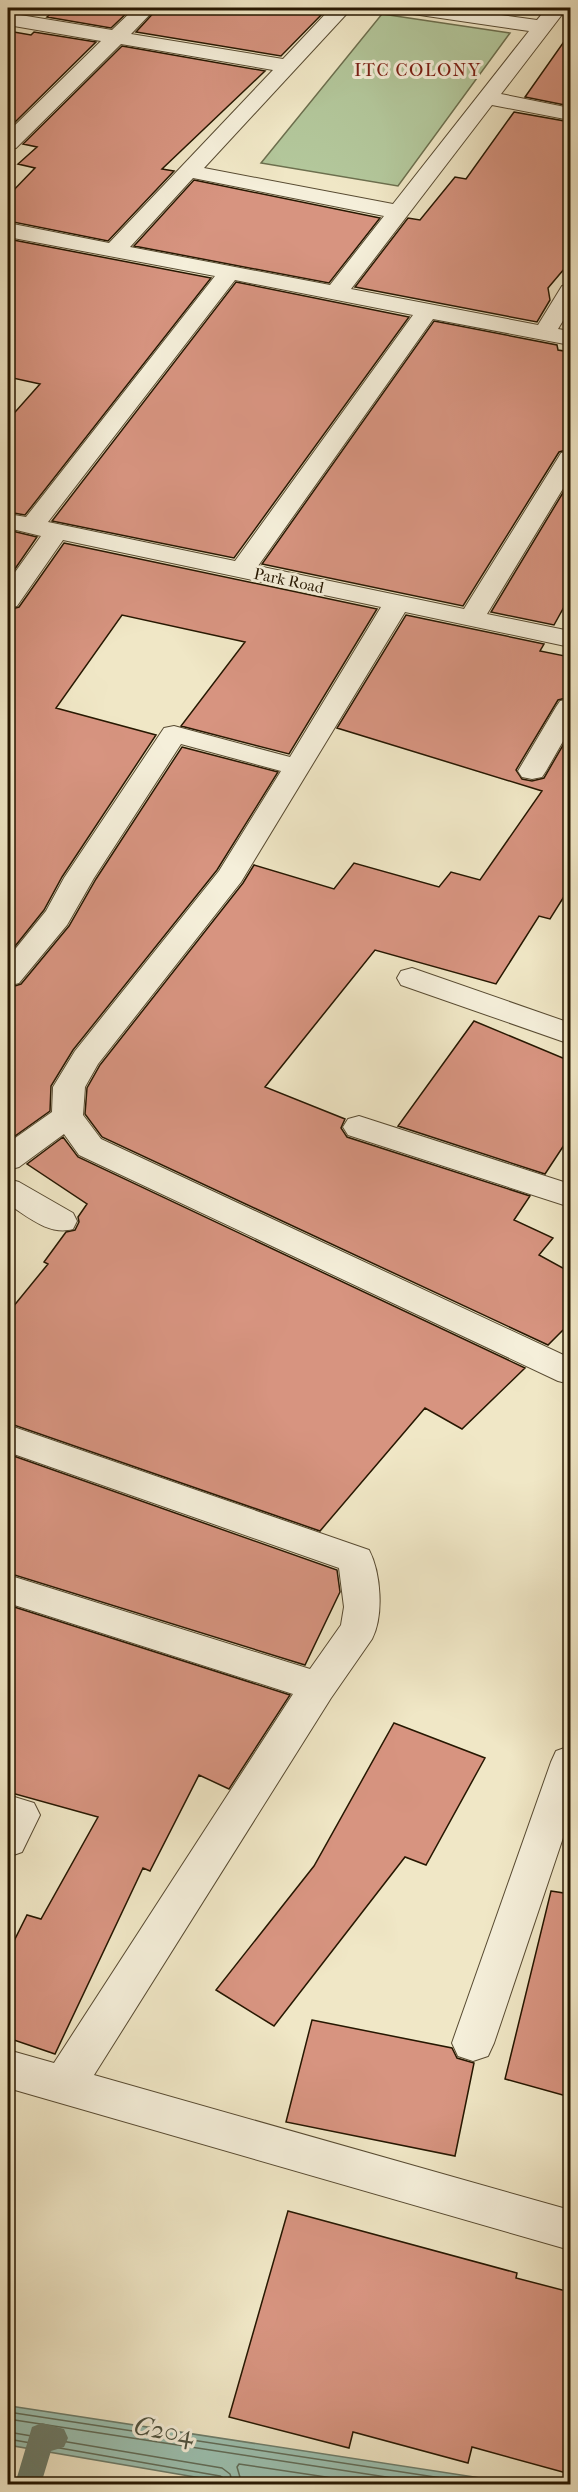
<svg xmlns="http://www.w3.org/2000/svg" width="578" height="2492" font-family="'IM FELL French Canon',serif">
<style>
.green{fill:#b3c79b;stroke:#6c6f4e;stroke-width:1.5}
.water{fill:#9bc0b0;stroke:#6c7c6a;stroke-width:1.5}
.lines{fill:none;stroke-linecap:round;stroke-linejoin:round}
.shore{stroke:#606c58;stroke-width:1.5}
.stream{fill:#6c7c6a;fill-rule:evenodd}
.building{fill:#d79480;stroke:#261701;stroke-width:1.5}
.minor-casing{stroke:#584b32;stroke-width:2}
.minor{fill:#f5efda;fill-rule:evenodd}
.labels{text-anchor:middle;stroke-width:6;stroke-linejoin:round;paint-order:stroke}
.far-street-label{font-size:16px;fill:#261701;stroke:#f5efda}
.far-neighbourhood-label{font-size:18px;letter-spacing:1.5px;fill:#7a1f14;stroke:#f5efda}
.near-water-label{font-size:26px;font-style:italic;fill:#4f523e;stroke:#f5efda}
</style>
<rect width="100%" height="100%" fill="#f0e7c6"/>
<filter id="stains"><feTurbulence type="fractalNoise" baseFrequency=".00333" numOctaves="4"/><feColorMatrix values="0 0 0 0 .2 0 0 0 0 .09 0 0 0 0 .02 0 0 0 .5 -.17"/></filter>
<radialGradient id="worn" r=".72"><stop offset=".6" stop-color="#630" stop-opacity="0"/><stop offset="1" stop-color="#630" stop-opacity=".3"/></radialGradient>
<path class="green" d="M382 14 510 33 398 186 261 163Z"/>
<path class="water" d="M10 2406 520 2484H236L8 2445V2416Z"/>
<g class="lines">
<path class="shore" d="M8 2412 481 2484
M8 2419 432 2484
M8 2432 222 2468 230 2474 233 2484
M8 2439 220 2476 225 2479 226 2484
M242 2484 237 2467 239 2464 373 2484"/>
<path class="stream" d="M42 2423 64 2429 68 2438 64 2447 51 2451 41 2484H15L32 2427Z"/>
</g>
<path class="building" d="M57 8H124L131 9 111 28 47 17Z
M158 8H328L281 56 136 32Z
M8 31 31 35 34 32 96 42 8 129Z
M570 33V106L525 97Z
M122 46 265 71 162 169 174 171 108 241 8 221V196L35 168 18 164 37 147 23 144Z
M514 112 570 122V262L548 288 550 300 537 322 355 287 408 218 420 220 455 177 466 179Z
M194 180 380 218 329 283 134 246Z
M8 239 211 278 25 515 8 512V420L40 384 8 377Z
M236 282 409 317 234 558 52 521Z
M434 321 557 345 558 350 570 352V449L559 452 463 606 262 564Z
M570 481V596L554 625 491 612Z
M8 530 37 537 8 579Z
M64 543 377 609 289 754 181 726 245 642 122 615 56 708 156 735 62 877 44 910 8 955V610L19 607Z
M406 615 544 644 540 651 570 657V697L558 700 516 770 522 779 532 781 544 778 570 733V887L550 919 539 916 496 984 375 950 265 1087 345 1119 341 1128 347 1137 530 1196 514 1220 553 1238 539 1255 570 1272V1323L548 1345 102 1137 85 1114 87 1088 100 1065 243 883 254 865 334 889 354 863 439 887 451 872 480 880 542 791 337 728Z
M182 747 278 772 217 870 73 1050 51 1086 50 1111 8 1141V988L21 984 69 926 96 879Z
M474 1021 570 1061V1136L545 1174 398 1126Z
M63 1137 78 1157 525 1368 462 1429 425 1408 320 1531 8 1423V1313L48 1264 44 1262 66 1232 75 1230 79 1222 78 1217 87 1204 27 1164Z
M8 1454 337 1570 340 1592 305 1665 8 1573Z
M8 1605 290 1695 229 1789 199 1775 150 1871 143 1868 55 2054 8 2038V1953L27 1915 41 1919 98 1817 8 1792Z
M394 1723 485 1758 426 1865 405 1857 274 2026 216 1990 314 1866Z
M551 1891 570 1894V2097L505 2079Z
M312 2020 452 2048 457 2058 474 2063 455 2156 286 2122Z
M288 2211 517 2273 516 2278 570 2292V2474L472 2447 468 2463 353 2432 349 2448 229 2417Z"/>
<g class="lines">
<defs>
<path id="minor" d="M135 8H156L131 34 283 59 331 8H352L204 168 393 204 529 31 413 14 406 12 403 8H450L537 20 547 8H567L501 94 570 108V120L492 105 351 289 538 325 562 286 570 284V309L558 329 570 331V345L433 319 258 566 464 609 558 458 561 453 570 451V477L487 614 570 631V647L405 612 241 882 98 1064 85 1087 83 1115 101 1139 570 1358V1384L558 1381 79 1155 64 1134 19 1167 8 1170V1143L52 1112 53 1087 75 1051 219 871 281 771 181 744 94 878 67 925 19 983 8 986V958L46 911 64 878 164 728 174 726 290 757 381 607 63 540 17 606 8 608V582L41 536 8 528V514L26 517 215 276 8 237V223L109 243 273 70 121 44 16 148 8 149V132L101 41 8 25V13L112 30ZM193 178 384 216 330 285 130 247ZM235 280 413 315 235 561 48 522Z
M570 699V729L546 771 542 777 532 779 522 777 518 771 556 707 560 701Z
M412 968 570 1023V1044L401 985 397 978 401 971Z
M359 1116 570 1184V1207L348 1135 343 1127 348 1119Z
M8 1179 19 1182 73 1213 77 1221 73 1229C49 1236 27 1216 8 1204Z
M8 1425 369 1550C381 1573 384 1616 372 1639L331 1698 94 2075 570 2210V2250L8 2088V2050L54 2063 293 1694 8 1603V1575L310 1669 341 1625 344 1607 339 1568 8 1452Z
M570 1746V1817L494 2043 488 2056 473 2061 458 2056 452 2043 551 1762 556 1751Z
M8 1795 34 1803 40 1815 22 1852 8 1857Z"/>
</defs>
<use href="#minor" class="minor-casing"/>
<use href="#minor" class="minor"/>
</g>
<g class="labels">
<g class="far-street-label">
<text transform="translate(289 580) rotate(12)" y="6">Park Road</text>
</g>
<g class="far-neighbourhood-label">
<text x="418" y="76">ITC COLONY</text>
</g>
<g class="near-water-label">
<text transform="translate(164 2430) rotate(10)" y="9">C204</text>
</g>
</g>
<rect width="578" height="2492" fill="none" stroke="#f0e7c6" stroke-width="30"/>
<rect x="9" y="9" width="560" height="2474" fill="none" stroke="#261701" stroke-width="3"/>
<rect x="15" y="15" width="548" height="2462" fill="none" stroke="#261701" stroke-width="1.5"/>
<rect width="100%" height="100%" filter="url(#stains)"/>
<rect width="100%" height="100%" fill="url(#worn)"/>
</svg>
